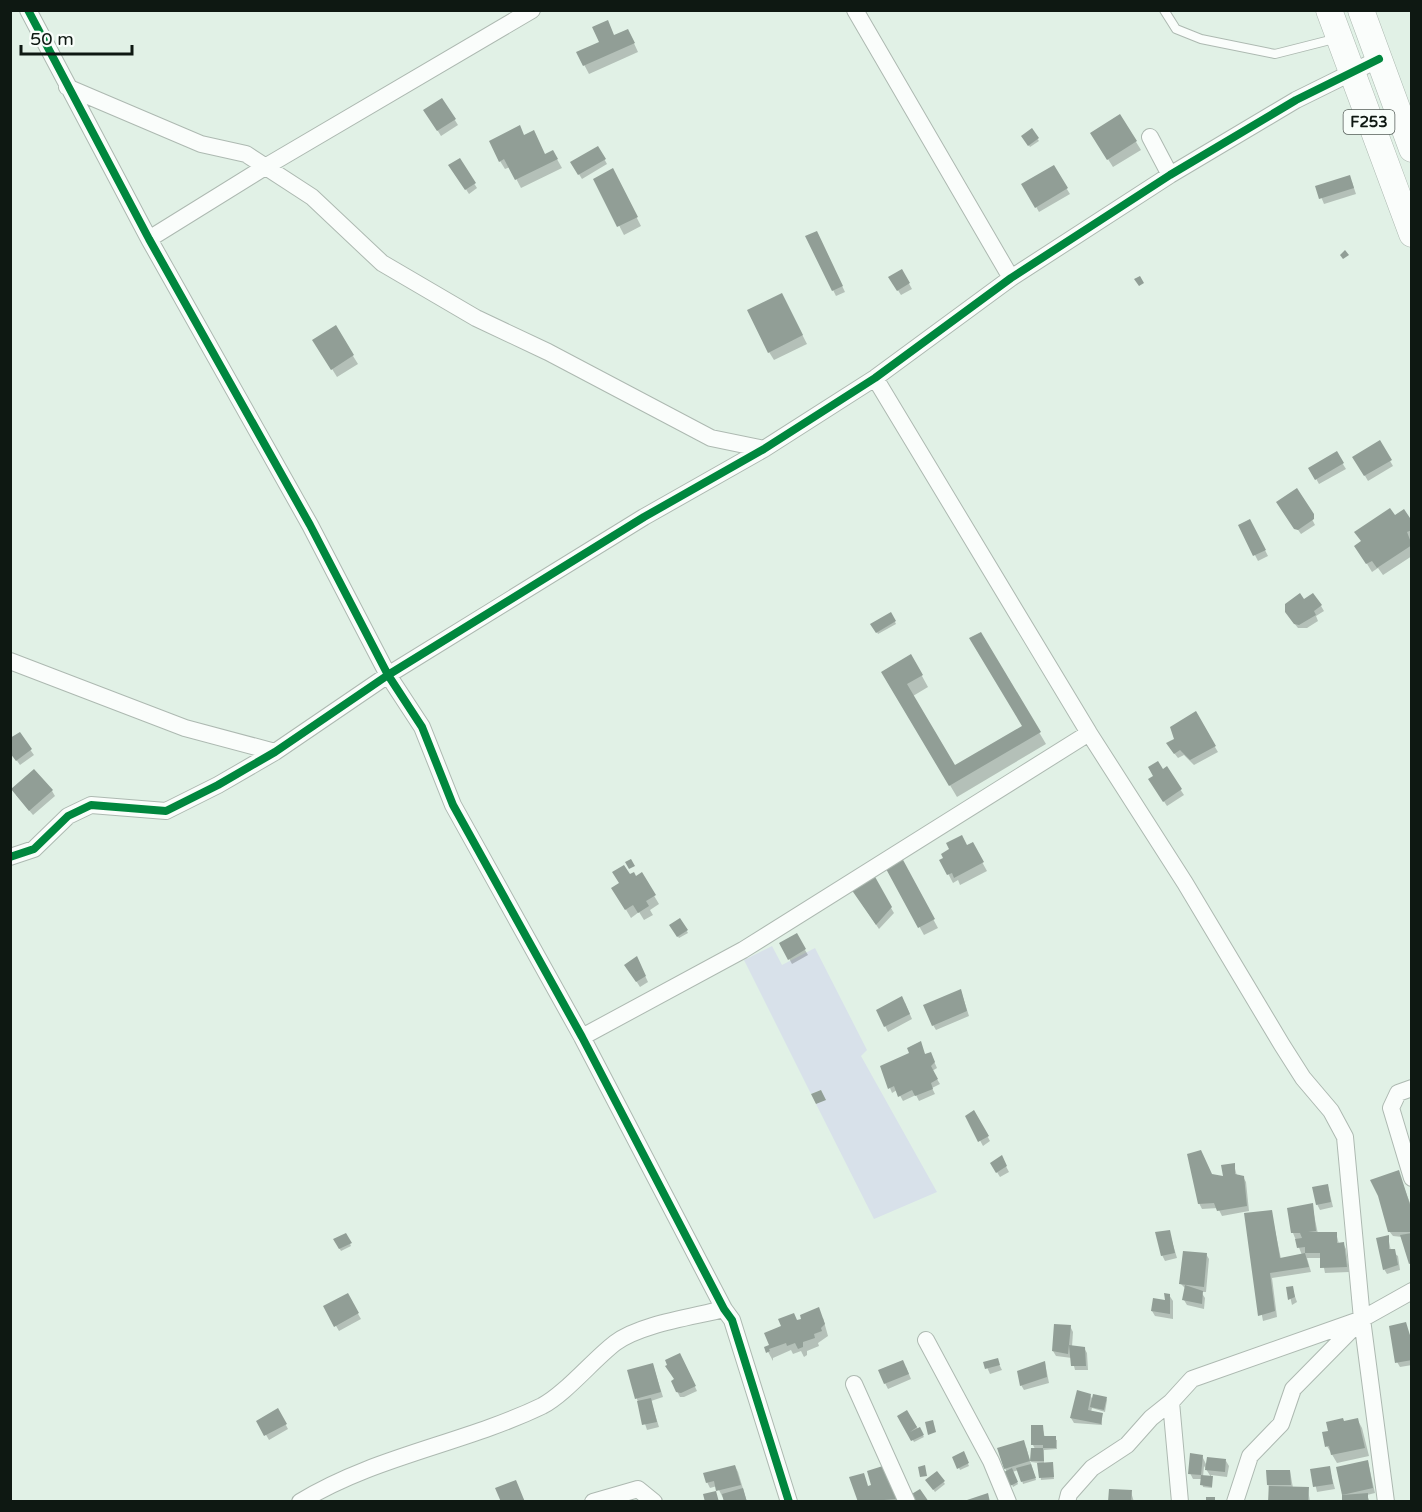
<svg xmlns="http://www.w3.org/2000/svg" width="1422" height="1512" font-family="'Varela Round',sans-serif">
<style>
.green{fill:#d8e1ea}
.shadow{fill:#0003;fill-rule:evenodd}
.building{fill:#919e96}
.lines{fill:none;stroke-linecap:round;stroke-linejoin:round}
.lane-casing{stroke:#adb9b1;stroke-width:10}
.street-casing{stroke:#adb9b1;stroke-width:18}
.primary-casing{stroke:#adb9b1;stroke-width:27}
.lane{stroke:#fafdfb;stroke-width:8}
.street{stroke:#fafdfb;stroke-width:16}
.primary{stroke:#fafdfb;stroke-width:26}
.cycleway-casing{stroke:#f8fefa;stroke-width:11}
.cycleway{stroke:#00873e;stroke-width:8}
.labels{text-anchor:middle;stroke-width:6;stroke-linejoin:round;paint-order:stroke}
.shield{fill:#f8fefa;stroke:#545d58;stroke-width:1.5}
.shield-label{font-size:15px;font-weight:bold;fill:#0e1812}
</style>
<rect width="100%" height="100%" fill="#e1f1e6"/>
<path class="green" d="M772 946 782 965 815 948 867 1050 861 1056 937 1192 874 1219 816 1104 825 1100 821 1090 811 1094 744 960Z"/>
<path class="shadow" d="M632 39 638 52 589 74 578 53Z
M442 100 458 125 441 136 425 110Z
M1120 116 1141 150 1113 167 1097 142Z
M1031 130 1039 141 1030 147 1023 136Z
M524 136 545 155 553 152 562 168 521 188 510 167 505 169 500 161Z
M598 148 607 164 582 179 572 163Z
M459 160 477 188 469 194 450 165Z
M1053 167 1070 194 1039 212 1023 184Z
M595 179H617L641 226 624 235Z
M1352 182 1356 194 1324 204 1317 187Z
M807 237 819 238 845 292 836 296Z
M902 271 912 289 901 295 890 278Z
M786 303 807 344 774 360 769 352Z
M335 327 358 364 337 377 314 340Z
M1379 442 1393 466 1368 481 1354 457Z
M1336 453 1346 469 1319 484 1310 468Z
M1297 490 1315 525 1301 534 1278 502Z
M1394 518 1412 524V556L1383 575 1378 568 1372 572 1361 554Z
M1250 521 1268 556 1258 561 1240 526Z
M1304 602 1321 606 1324 611 1316 616 1318 621 1307 628H1298L1290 618Z
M891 614 896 624 878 634 873 625Z
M981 634 1046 744 957 797 883 673 911 656 928 687 913 696 955 767 1024 727Z
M1195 714 1218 752 1194 765 1184 755 1178 758 1170 748Z
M19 734 34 755 20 765 10 751Z
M1166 768 1184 795 1167 806 1150 780Z
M52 791 55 796 33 815 16 795Z
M972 844 987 871 960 885 958 880 953 883 941 860Z
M901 860 938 928 924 935 887 868Z
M641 874 659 904 650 910 653 915 644 920 639 912 631 918 613 888 629 876 635 878Z
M873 878 894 913 879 929 856 895Z
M680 920 688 933 679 938 671 926Z
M796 935 808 955 792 964 781 944Z
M639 963 648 982 640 987 626 965Z
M961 991 969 1016 936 1030 933 1025Z
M905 1003 912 1019 888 1032 878 1011Z
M920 1043 925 1055 933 1059 937 1068 932 1071 940 1084 932 1088 935 1094 919 1101 916 1095 903 1101 897 1090 892 1093 890 1088Z
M974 1112 990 1141 983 1146 967 1116Z
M1001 1157 1009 1172 1000 1177 992 1164Z
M1234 1165 1237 1176 1243 1177 1246 1182 1249 1211 1222 1216 1218 1208 1202 1209 1199 1203 1212 1175 1225 1178Z
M1398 1172 1412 1208V1265L1402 1237 1393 1236 1389 1231Z
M1328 1186 1333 1207 1320 1210 1317 1204Z
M1312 1205 1318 1234 1336 1233 1339 1244 1343 1243 1346 1249 1349 1272 1325 1273 1322 1258H1307L1311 1272 1272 1278 1277 1317 1263 1321 1254 1274 1271 1211 1281 1259 1302 1255 1293 1233Z
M1169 1231 1177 1258 1165 1261 1162 1255Z
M346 1234 351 1246 341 1251 335 1240Z
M1388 1237 1391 1251 1398 1256 1400 1270 1387 1274 1384 1269Z
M1206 1254 1209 1259 1206 1292H1201L1205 1298 1204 1309 1187 1305 1184 1300 1186 1289 1181 1284Z
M1288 1288H1292L1297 1302 1292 1305Z
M347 1295 361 1319 339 1331 325 1307Z
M1169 1295 1173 1301V1319L1155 1316 1152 1311 1166 1302Z
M823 1318 828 1336 818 1343 819 1346 807 1351V1355L804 1357 801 1351 793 1354 791 1350 773 1358V1361L766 1348 797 1322Z
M1405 1324 1412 1341V1365L1400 1367 1397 1362Z
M1070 1326 1073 1332 1072 1347 1084 1348 1087 1353 1088 1370H1075L1072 1358 1056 1356 1053 1351Z
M682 1360 697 1391 684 1397H680L677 1391 675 1380Z
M997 1360 1002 1370 990 1374 985 1363Z
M1045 1363 1049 1383 1024 1390 1021 1385Z
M653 1365 663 1397 651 1401 659 1427 647 1430 628 1371Z
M906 1367 911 1379 888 1389 885 1383Z
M1090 1395 1093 1400 1106 1398 1107 1400 1105 1412 1092 1408 1091 1412 1102 1414V1425L1074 1423 1071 1418Z
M278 1410 288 1429 269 1440 258 1421Z
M906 1412 924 1437 914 1442 899 1417Z
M1357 1419 1362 1428 1369 1456 1337 1463 1327 1446Z
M1042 1426 1045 1438 1057 1440V1449L1044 1450V1464H1052L1054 1479 1041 1480 1039 1463 1031 1462 1033 1449H1035L1033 1445Z
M1026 1447 1036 1480 1023 1484 1019 1470 1012 1472 1018 1484 1013 1487 1005 1468Z
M963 1453 969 1466 960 1470 954 1457Z
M1202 1456 1207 1466 1226 1461 1229 1466 1227 1477 1211 1475 1212 1488 1203 1487 1202 1479H1193L1190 1473ZM1204 1466 1211 1477H1203Z
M1368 1462 1375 1493 1367 1495 1370 1502H1344L1343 1495Z
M735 1466 738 1472 747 1502H725L717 1486 710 1488 707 1482Z
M886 1467 899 1502H860L868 1487 873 1486Z
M1329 1467 1335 1489 1317 1492 1312 1470Z
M1290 1471 1293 1488 1308 1489 1310 1502H1269L1268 1472Z
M937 1473 945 1484 935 1492 927 1480Z
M1131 1492 1134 1502H1110Z"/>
<path class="building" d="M608 20 614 35 628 29 635 43 583 66 576 52 599 42 592 27Z
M442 98 456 119 437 131 423 110Z
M1120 114 1137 141 1107 160 1090 133Z
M520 125 524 135 534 130 545 154 553 150 558 159 515 180 504 159 499 162 489 141Z
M1032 128 1039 138 1028 146 1021 136Z
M598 146 606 159 578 175 570 162Z
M460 158 476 183 465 190 448 165Z
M1054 165 1068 188 1035 208 1021 184Z
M613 168 638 217 617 227 593 179Z
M1350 175 1354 188 1319 199 1315 186Z
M817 231 843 286 832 291 805 236Z
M1345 250 1349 255 1343 259 1340 255Z
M902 269 910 283 897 291 888 277Z
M1140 276 1144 283 1139 286 1134 279Z
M782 293 803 335 768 353 747 310Z
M336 325 354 355 331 370 312 340Z
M1380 440 1392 460 1364 476 1352 457Z
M1337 451 1344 463 1315 480 1308 468Z
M1297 488 1314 514V519L1298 530 1294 529 1276 502Z
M1390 508 1395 515 1404 509 1412 521V530L1407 532 1412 545 1377 568 1372 561 1366 564 1354 546 1361 541 1354 532Z
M1250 519 1266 550 1253 556 1238 525Z
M1300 593 1304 599 1313 593 1322 605 1314 611 1316 615 1299 625 1294 624 1285 612V604Z
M891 612 896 621 876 633 870 624Z
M981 632 1041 732 949 786 881 672 911 654 923 675 907 684 955 765 1022 726 969 638Z
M1196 711 1216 746 1190 760 1180 750 1174 754 1166 743 1174 739 1170 727Z
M20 732 32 749 16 761 10 753V738Z
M1158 761 1163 769 1167 766 1182 789 1163 802 1148 779 1153 776 1148 767Z
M34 769 53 790 29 811 11 789Z
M962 835 967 845 973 842 984 862 954 878 952 873 947 875 939 860 943 858 941 854 949 849 946 843Z
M902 858 935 919 918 928 885 867Z
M631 859 635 866 629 869 625 862Z
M624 865 630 874 634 872 636 876 642 872 656 895 646 901 649 906 638 913 633 905 625 910 611 888 619 883 612 872Z
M874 875 892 907 876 925 851 889Z
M680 918 688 930 677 937 669 925Z
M797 933 806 949 788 960 779 943Z
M637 956 646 976 636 982 624 965Z
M961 989 967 1011 932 1026 923 1005Z
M902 996 910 1014 884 1027 876 1010Z
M921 1041 925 1054 931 1052 935 1062 931 1066 938 1079 931 1083 933 1089 915 1096 912 1090 898 1097 894 1086 888 1089 880 1066 909 1053 907 1048Z
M821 1090 826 1100 816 1104 811 1094Z
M974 1110 989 1136 978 1142 965 1116Z
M1201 1150 1212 1174 1223 1176 1221 1165 1235 1163V1174L1244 1176 1247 1206 1217 1211 1214 1203 1198 1204 1187 1154Z
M1002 1155 1007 1166 996 1173 990 1163Z
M1399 1170 1412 1211V1232H1388L1378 1196 1370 1180Z
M1328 1184 1331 1202 1316 1205 1312 1187Z
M1313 1203 1316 1231 1308 1232H1337V1243L1344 1242 1347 1267 1320 1268V1253H1305V1247L1297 1248 1295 1239 1302 1238 1300 1233H1291L1287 1208Z
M1272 1210 1280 1258 1305 1253 1309 1267 1270 1273 1275 1311 1258 1316 1244 1213Z
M1170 1230 1175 1253 1161 1256 1155 1232Z
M346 1233 352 1243 339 1249 333 1239Z
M1412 1233V1263L1409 1264 1400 1235Z
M1389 1235V1249H1395L1398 1265 1383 1270 1376 1238Z
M1183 1251 1207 1253 1204 1287 1179 1284Z
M1185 1285 1203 1291 1202 1304 1182 1300Z
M1293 1286 1295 1297 1288 1300 1286 1287Z
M348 1293 359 1313 334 1327 323 1306Z
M1164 1293 1170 1294V1314L1151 1311 1153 1298 1165 1300Z
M819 1307 825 1324 821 1328 822 1331 814 1334 815 1338 803 1342V1347L798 1349 795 1343 787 1346 786 1343 769 1349 770 1351 766 1353 764 1347 769 1345 764 1333 781 1326 778 1319 794 1313 797 1320 801 1319 800 1315Z
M1406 1322 1412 1342V1360L1395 1363 1389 1326Z
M1054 1324 1071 1325 1068 1354 1052 1351Z
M1069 1345 1085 1347 1086 1366H1071Z
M680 1353 696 1386 681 1393 676 1392 671 1381 674 1379 665 1366 667 1365 665 1360Z
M998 1358 1000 1365 985 1369 983 1362Z
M903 1360 909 1374 884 1384 878 1370Z
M1045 1361 1047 1377 1020 1386 1017 1371Z
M653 1363 661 1392 635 1399 627 1370Z
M1077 1390 1091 1394 1088 1410 1103 1413 1101 1424 1070 1418Z
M1093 1394 1107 1397 1104 1410 1090 1407Z
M651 1398 657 1422 642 1425 637 1401Z
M278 1408 287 1424 264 1436 256 1421Z
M907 1410 917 1427 910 1432 920 1427 924 1435 911 1441 897 1416Z
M1343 1418 1344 1421 1358 1418 1365 1448 1331 1455 1329 1446 1325 1447 1322 1432 1328 1431 1326 1422Z
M933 1420 936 1432 928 1435 925 1422Z
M1031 1425H1043L1044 1436H1056V1448H1043L1044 1461H1030L1004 1469 997 1448 1024 1440 1030 1461 1031 1448H1043V1445H1031Z
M964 1451 969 1463 957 1469 952 1457Z
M1190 1453 1203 1455 1201 1475 1213 1476 1212 1487 1200 1485 1201 1475 1188 1474Z
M1207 1457 1226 1459 1225 1472 1205 1470Z
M1368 1460 1373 1488 1342 1495 1336 1467Z
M1053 1462 1054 1477 1039 1478 1037 1463Z
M1031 1464 1036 1478 1021 1482 1016 1468Z
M735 1465 741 1485 716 1491 714 1481 706 1483 703 1473Z
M886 1465 897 1499 858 1502 849 1477 864 1473 868 1486 871 1485 867 1471Z
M925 1465 927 1476 920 1477 918 1467Z
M1330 1466 1333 1484 1313 1487 1310 1469Z
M1012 1468 1018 1482 1010 1486 1004 1472Z
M1266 1470H1290L1291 1485H1267Z
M937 1471 945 1481 933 1490 925 1480Z
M516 1480 525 1502H501L495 1488Z
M1269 1486 1309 1487 1308 1502H1268Z
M743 1488 747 1502H724L722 1494Z
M920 1489 929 1502H914L910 1495Z
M1109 1489 1132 1490 1131 1502H1108Z
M716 1491 719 1502H705L703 1494Z
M988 1493 990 1502H964V1501Z
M1368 1493V1502H1342V1495Z
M1206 1497H1215V1502H1206Z"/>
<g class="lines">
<defs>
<path id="lane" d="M1164 10 1176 29 1201 39 1275 54 1338 38"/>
<path id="street" d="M28 10 149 239 310 525 388 675 422 727 453 805 582 1037 724 1309 732 1320 789 1502
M855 10 1011 278
M67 87 201 144 246 154 312 197 382 263 476 318 548 352 711 438 764 449
M1150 137 1170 175
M149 239 265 167 532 10
M875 378 1089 733 1185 883 1282 1045 1303 1078 1331 1111 1345 1137 1362 1319 1386 1502
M10 661 185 728 275 752
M10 857 34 849 68 816 91 805 166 811 218 785 275 752 388 675 644 517 764 449 875 378 1011 278 1170 175 1296 100 1379 59
M582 1037 743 950 1089 733
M1412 1088 1398 1093 1391 1108 1412 1178
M926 1340 991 1461 1008 1502
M854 1384 907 1502
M1171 1402 1180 1502
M300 1502C375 1456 463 1444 542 1406 565 1394 593 1360 615 1343 640 1324 693 1317 724 1309
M593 1502 638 1489 654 1502
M1067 1502 1069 1494 1092 1468 1127 1445 1151 1418 1171 1402 1192 1379 1362 1319 1412 1291
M1235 1502 1250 1456 1281 1424 1293 1389 1360 1321"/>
<path id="primary" d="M1329 10 1412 234
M1361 10 1412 149"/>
</defs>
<use href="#lane" class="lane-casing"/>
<use href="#street" class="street-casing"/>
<use href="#primary" class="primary-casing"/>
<use href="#lane" class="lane"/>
<use href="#street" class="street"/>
<use href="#primary" class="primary"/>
<defs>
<path id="cycleway" d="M28 10 149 239 310 525 388 675 422 727 453 805 582 1037 724 1309 732 1320 789 1502
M10 857 34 849 68 816 91 805 166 811 218 785 275 752 388 675 644 517 764 449 875 378 1011 278 1170 175 1296 100 1379 59"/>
</defs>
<use href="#cycleway" class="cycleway-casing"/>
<use href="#cycleway" class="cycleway"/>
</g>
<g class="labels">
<rect class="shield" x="1343.5" y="110" width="51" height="24" rx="4.5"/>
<g class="shield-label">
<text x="1369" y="127">F253</text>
</g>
</g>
<rect width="1422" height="1512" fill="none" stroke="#0e1812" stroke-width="24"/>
<path d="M21 45v9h111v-9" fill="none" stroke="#0e1812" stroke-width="3"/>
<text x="30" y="45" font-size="18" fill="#0e1812" stroke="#f8fefa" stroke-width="4.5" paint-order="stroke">50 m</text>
</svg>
